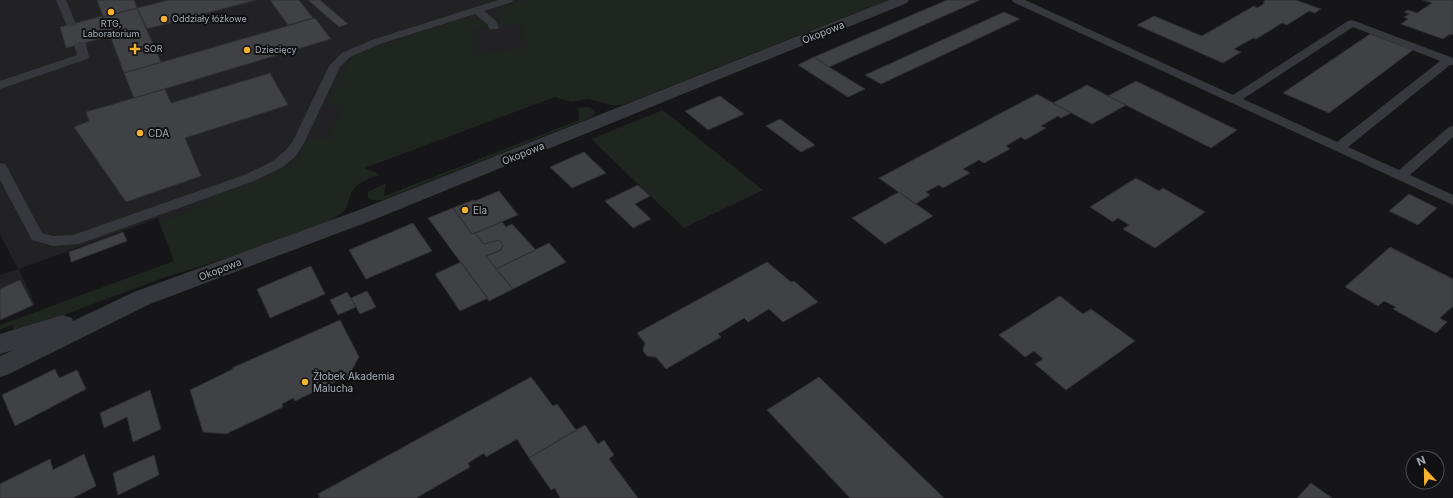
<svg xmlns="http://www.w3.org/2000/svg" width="1453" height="498" font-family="Inter,sans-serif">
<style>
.built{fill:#222225}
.green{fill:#1e261f}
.building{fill:#404145;stroke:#303034}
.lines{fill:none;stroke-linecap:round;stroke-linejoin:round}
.service{fill:#37383d;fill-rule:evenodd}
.tertiary{fill:#37383d;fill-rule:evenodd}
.poi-dot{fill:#f6b330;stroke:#111113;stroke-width:1.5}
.labels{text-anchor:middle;stroke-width:4;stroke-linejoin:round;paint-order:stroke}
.far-poi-label{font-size:9px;fill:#a7adb8;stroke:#111113;text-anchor:start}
.street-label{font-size:10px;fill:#a7adb8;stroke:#111113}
.poi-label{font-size:10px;fill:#a7adb8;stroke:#111113;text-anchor:start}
</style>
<rect width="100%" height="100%" fill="#161618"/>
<path class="built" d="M0 0H776L159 222 158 218 19 269 35 305 0 321V275L18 269 0 234Z"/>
<path class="green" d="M521 0H888L623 105H611L588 99 571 102 555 97 365 168 380 175C370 178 359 181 352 191 350 195 349 201 347 206 344 213 336 217 330 221L268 245 160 279 13 334V325L0 330V325L174 261 159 222 213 202 211 197C239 187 275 179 297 157 302 152 305 145 309 139L328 138 344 106H326L351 58 362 52 458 20C469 19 482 17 488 27L473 29 474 54 526 48 523 23 501 26 496 14 500 8Z
M587 107 591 108 595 112 592 117 383 200H372L368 197V192L386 183 384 196 579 120 578 108Z
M663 110 763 190 684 228 591 139Z"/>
<path class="building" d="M97 0H134L137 8 103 17Z
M169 0H256L147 29 137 8Z
M270 0H299L313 18 288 25Z
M308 0H320L348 24 339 27Z
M947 0H980L829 67 814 57Z
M1266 0H1296L1321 9 1315 13 1309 11 1287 25 1282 23 1256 39 1253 38 1234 49 1241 52 1223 63 1137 25 1154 16 1202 36 1254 6 1257 8 1265 3 1263 2Z
M1423 0H1453V35L1450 34 1443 39 1401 24 1408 19 1404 17 1410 14 1404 12 1408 10 1417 13 1432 3Z
M137 8 161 62 124 73 103 17Z
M1004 12 1020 19 881 84 865 75Z
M103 16 110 36 66 48 60 27Z
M315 18 331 39 134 98 124 73Z
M1370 34 1413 50 1329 113 1283 93Z
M814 57 829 67 865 89 848 97 798 65Z
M270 73 288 105 185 138 201 176 126 202 74 127 89 121 86 112 165 89 171 103Z
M1136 81 1237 130 1211 148 1108 96Z
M1087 85 1108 96 1126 105 1092 124 1053 103Z
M1037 94 1071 113 1061 118 1058 116 1041 126 1046 128 1025 140 1021 137 1006 146 1010 149 984 163 979 160 963 169 970 173 943 188 939 185 926 192 930 195 915 204 879 178Z
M720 96 744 114 708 130 685 111Z
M780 119 815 145 801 152 766 126Z
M584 152 606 173 572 188 550 167Z
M1136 178 1159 191 1163 188 1205 212 1155 248 1123 229 1129 225 1118 218 1113 222 1090 207Z
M638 185 650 196 635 204 651 219 633 228 605 201Z
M499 191 518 215 472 234 453 208 473 200 475 201Z
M899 192 933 216 885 244 852 218Z
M1409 194 1437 208 1418 225 1389 211Z
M453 208 472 234 475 233 484 244 499 240 503 245 501 250 486 256 513 289 489 301 428 218Z
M502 222 506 227 512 224 536 250 496 269 486 256 501 250 503 245 499 240 484 244 475 233Z
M413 223 432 251 366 279 349 250Z
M123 232 127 241 71 262 69 252Z
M549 243 566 262 513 289 496 269Z
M1390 247 1453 279V306L1440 318 1447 322 1436 333 1393 309 1396 307 1384 301 1378 306 1345 287Z
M461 262 488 298 460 311 435 274Z
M767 262 791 282 794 281 818 302 783 322 769 309 748 322 744 318 718 334 721 337 666 369 656 357 647 356 643 351 645 343 637 333Z
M311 266 325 294 270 318 257 289Z
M20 280 33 305 0 320V289Z
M367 291 376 307 360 314 351 298Z
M347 292 356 307 338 315 330 300Z
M1060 296 1083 314 1091 309 1135 341 1066 390 1035 364 1043 359 1034 351 1025 357 999 335Z
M340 320 359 357 349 375 295 401 293 398 282 404 283 407 226 434 203 432 190 390 233 369 232 368Z
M55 369 59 378 77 370 86 389 15 426 2 395Z
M531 377 553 406 557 404 576 430 529 458 517 439 486 457 484 453 468 463 470 467 416 498H318L320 497 318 494Z
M819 377 944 498H850L767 410Z
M150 390 161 429 133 442 127 417 104 428 100 413Z
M585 425 598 444 604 440 614 455 609 459 638 498H560L555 488 551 490 529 458Z
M84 454 96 486 73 498H0V484L50 459 53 470Z
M154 455 159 475 118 495 113 473Z
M1311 483 1332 498H1297Z"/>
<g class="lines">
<path class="service" d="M56 0H66L76 24 75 26H67Z
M498 0H513L512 2 484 11 495 20 499 27 498 29H490L487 24 475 14 380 44 350 57 340 67 305 141 296 156 283 167 254 181 79 244 53 246 32 240 0 180V163L5 164 7 167 42 233 53 236 73 235 244 175 273 161 286 150 293 141 329 66 342 53 372 40Z
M1012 0H1025L1233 95 1348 21 1352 20 1453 58V65H1450L1348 147 1399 170 1449 127 1453 126V137L1410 175 1453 195V205L1013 2ZM1353 27 1440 61 1337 142 1243 99Z
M80 41 86 44 89 57 87 59 0 89V81L77 55 74 44Z"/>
<path class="tertiary" d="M889 0H909L907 3 373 220 150 304 9 374 0 377V356L13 350 0 354V334L63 315 72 318 73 321 134 292 359 210Z"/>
</g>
<g class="poi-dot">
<circle cx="111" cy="12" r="4"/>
<circle cx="164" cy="19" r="4"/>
<path d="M133 43h4v4h4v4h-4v4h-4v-4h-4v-4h4z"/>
<circle cx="247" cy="50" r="4"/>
<circle cx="140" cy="133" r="4"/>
<circle cx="465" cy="210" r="4"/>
<circle cx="305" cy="382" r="4"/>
</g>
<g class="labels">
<g class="far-poi-label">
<text x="172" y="22">Oddziały łóżkowe</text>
<text x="111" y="27" text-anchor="middle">RTG,<tspan x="111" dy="10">Laboratorium</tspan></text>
<text x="144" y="52">SOR</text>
<text x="255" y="53">Dziecięcy</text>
</g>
<g class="street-label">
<text transform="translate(823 32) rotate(-22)" y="4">Okopowa</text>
<text transform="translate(523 153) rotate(-22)" y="4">Okopowa</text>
<text transform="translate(220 269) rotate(-21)" y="4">Okopowa</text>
</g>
<g class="poi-label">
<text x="148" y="137">CDA</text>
<text x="473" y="214">Ela</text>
<text x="313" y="380">Żłobek Akademia<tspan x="313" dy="12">Malucha</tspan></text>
</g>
</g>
<g transform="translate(1425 470) rotate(338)"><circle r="19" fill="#111113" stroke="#4d4f55"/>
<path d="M0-3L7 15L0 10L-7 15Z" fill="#f6b330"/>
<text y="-6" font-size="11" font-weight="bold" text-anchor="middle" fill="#a7adb8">N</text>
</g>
</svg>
